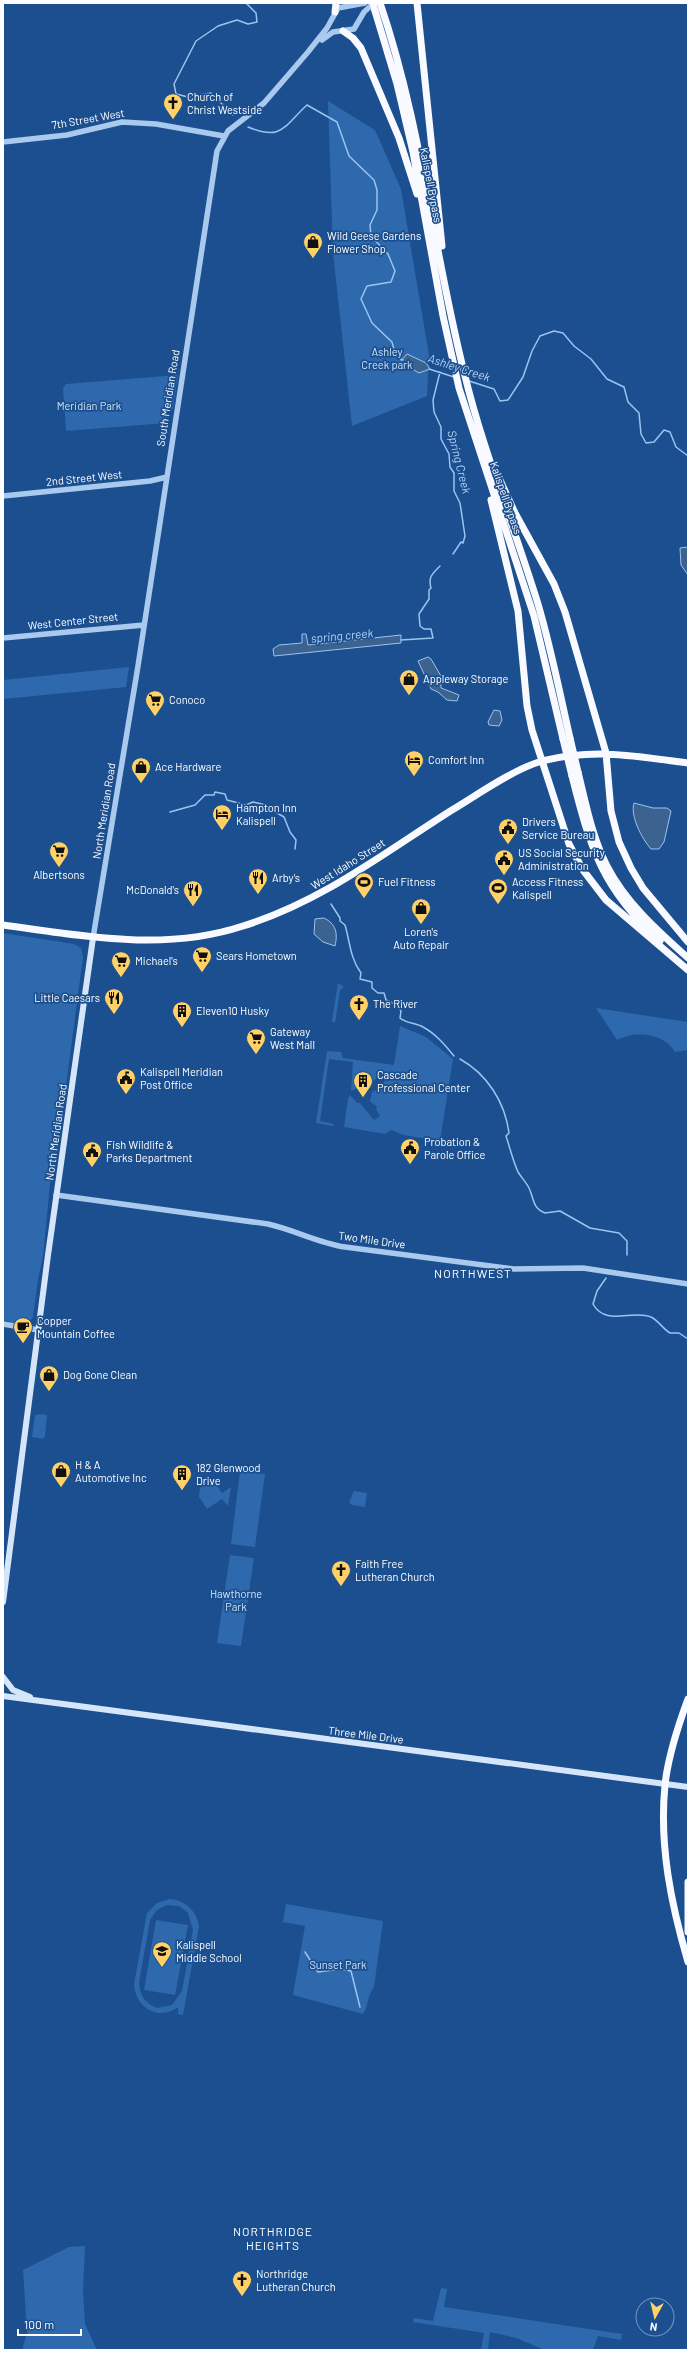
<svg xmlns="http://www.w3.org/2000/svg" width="691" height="2353" font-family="Barlow,sans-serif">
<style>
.green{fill:#2e69ad;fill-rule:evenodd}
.water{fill:#3c6290;stroke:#9cc4f0}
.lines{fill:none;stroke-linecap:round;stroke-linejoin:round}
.stream{stroke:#9cc4f0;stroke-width:1.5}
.tertiary{stroke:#a9c9ee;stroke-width:5.5}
.secondary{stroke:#d6e6fa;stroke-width:6}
.trunk{stroke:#f8faff;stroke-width:7}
.trunk-bridge{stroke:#f8faff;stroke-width:7}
.labels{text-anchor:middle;stroke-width:3.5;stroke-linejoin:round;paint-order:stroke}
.poi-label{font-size:11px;fill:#fff;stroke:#1b4f8f;text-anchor:start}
.street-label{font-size:11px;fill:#fff;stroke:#1b4f8f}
.park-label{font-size:11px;fill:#cfe3fa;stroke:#1b4f8f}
.water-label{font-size:12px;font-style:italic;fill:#b5d3f5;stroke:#1b4f8f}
.neighbourhood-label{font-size:12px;letter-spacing:1px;fill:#fff;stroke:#1b4f8f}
</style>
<rect width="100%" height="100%" fill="#1b4f8f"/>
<path class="green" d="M328 101 375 130 401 189 429 355 427 396 352 426 333 253Z
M178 375 173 409 168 411 166 423 66 431 63 388 66 384Z
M129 667 126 687 3 699V680Z
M3 933 74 944 81 948 83 957 61 1124 50 1184 43 1257 38 1279 33 1317C27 1328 13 1322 3 1320Z
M338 983 344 987 340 990 335 1023 332 1021Z
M596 1008 688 1022V1050L675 1052C665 1033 634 1030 617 1040Z
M400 1026 426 1037 453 1059 440 1141 403 1135 392 1130 385 1134 344 1127 348 1099 350 1095 357 1103H360L374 1120 380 1116 376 1109 377 1107 370 1101 372 1092 380 1088 379 1086 385 1081 381 1075 364 1087H360L351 1091 353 1062 329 1059 320 1121 334 1124 333 1126 316 1123 327 1051 341 1052 343 1058 394 1065Z
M40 1414 47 1415 45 1436 43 1439 32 1437 35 1415Z
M240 1471 265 1474 255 1547 231 1544Z
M212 1479 222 1493 231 1487 228 1506 222 1499 207 1509 199 1497 200 1488Z
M354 1491 367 1493 365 1507 352 1505 349 1502Z
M230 1555 254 1558 241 1646 217 1643Z
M170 1899C186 1901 196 1910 199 1926L183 2015 178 2014V2007C158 2022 135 2007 134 1984L147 1913 157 1903ZM167 1905 179 1906 188 1913 193 1930 182 1991 172 2005 157 2008C145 2003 140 1996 139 1983L150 1920 157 1910Z
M286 1904 383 1921 374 1987C367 1996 369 2005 363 2014L293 1995 305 1926 283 1922Z
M156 1920 188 1925 175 1995 144 1990Z
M85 2246 83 2291 85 2324 97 2350H22L27 2333 23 2270 69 2247Z
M441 2288 447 2289 444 2307 622 2334 621 2340 598 2336 593 2350H545L516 2338 490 2332 488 2350H481L484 2333 413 2322 414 2318 433 2321Z"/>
<path class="water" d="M407 354 426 363 430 369 419 373 400 362Z
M688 547V575L681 565 680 548Z
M302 634H306L308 645 401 635V643L274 656 273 649 279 645 302 643Z
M428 657 431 659 441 676V688L459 695 457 701 447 700 438 692 431 689 418 661Z
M494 710 500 711 502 720 499 726 489 725 488 722Z
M634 803 653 808H667L671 811 664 842 659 849H651C642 839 630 816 634 803Z
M324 918C336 924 338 933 335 946L323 942 314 934 315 919Z"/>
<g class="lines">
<path class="stream" d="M233 115 211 93 188 97 176 94 174 84 196 41 218 26 237 20 248 24 257 22 256 13 246 3
M248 127C282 141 283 127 307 105L337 122 349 156 374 180 377 190V210L370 225 371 236 388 254 395 271 391 282 367 286 361 299 372 323 392 342 396 357 403 360
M429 369 454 377
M440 372 433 400 434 412 441 427V439L449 454 450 467 454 473V491L460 503 465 536 463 543 461 542 453 554
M469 381 494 389 500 401 508 400 523 377 532 351 540 336 554 331 563 333 574 346 591 359 607 379 624 387 628 402 639 413 641 434 646 443 654 442 664 430 670 432 676 447 688 456
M401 640 433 638 431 629H424L420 626 419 614 429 599V590L431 588C428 577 432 574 440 566
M170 812 195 805 205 795H214L215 792 225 794 227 800 246 805 253 802 262 804 272 810 284 817 290 832 296 840 295 849
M331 904 340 918V921L345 925C350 942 350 958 361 973L360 979 372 982V988L378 993H384L386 1000 397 1005 401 1011 400 1018C405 1023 416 1023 423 1027 436 1034 445 1045 454 1056
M460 1059C487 1074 505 1102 509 1133L506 1136C510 1148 513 1161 518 1172 521 1177 526 1182 529 1188 534 1198 532 1208 545 1213L560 1211 590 1228 619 1233 627 1241V1255
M606 1278 597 1291 593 1304C606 1327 632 1309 651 1317 659 1321 663 1329 670 1333H679L688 1339
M305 1952 318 1972 340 1969 351 1971 360 2007"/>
<path class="tertiary" d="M322 40 333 32 354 29 364 12 374 3
M3 142 67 135 122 122 156 124 224 136
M3 496 150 481 167 477
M3 638 144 625
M93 938 138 666 217 151 228 131 264 103 308 52 327 28 338 8 365 3
M56 1195 268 1224C295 1230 318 1243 345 1247L514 1269 583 1268 688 1284
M3 1324 38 1330"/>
<path class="secondary" d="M3 1602 48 1255 93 938
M3 1677 13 1690 30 1697
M3 1696 688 1787"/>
<path class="trunk" d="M380 3C421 123 433 249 464 372 483 451 514 526 538 604 551 648 560 694 570 738
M417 3 442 246
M375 11 397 84 413 152 443 316 459 388 534 616 563 739
M335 12 336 3
M343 31 353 38 361 48 399 138 417 194
M500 480 515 513 554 584 565 612 606 753 611 811 619 842 631 868 643 888 688 942
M491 500 518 611 527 706 532 730 569 844 583 870 606 900 688 970
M578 772C586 804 592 837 607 866 626 903 658 931 688 958
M572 776C590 848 603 890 660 941
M3 925C84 936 164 952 243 926 321 902 384 853 452 810 477 795 514 769 542 761 595 748 635 756 688 763
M688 1699C678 1726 668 1756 665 1785 659 1845 671 1904 688 1962
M688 1882V1932"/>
<path class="trunk-bridge" d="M373 3 375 11
M570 738 578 772
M563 739 572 776"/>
</g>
<defs>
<symbol id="church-pin" viewBox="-11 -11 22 30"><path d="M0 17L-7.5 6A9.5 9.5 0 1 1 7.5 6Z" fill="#ffd166" stroke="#1b4f8f"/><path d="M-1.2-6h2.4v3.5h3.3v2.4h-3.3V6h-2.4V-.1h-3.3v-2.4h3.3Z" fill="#111"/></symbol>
<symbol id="shop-pin" viewBox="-11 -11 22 30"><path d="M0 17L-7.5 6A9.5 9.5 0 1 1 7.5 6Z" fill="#ffd166" stroke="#1b4f8f"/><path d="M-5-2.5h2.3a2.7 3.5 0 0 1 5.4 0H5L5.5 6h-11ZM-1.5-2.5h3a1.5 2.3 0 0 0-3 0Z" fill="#111"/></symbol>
<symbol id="supermarket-pin" viewBox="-11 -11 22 30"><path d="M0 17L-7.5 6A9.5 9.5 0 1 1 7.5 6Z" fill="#ffd166" stroke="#1b4f8f"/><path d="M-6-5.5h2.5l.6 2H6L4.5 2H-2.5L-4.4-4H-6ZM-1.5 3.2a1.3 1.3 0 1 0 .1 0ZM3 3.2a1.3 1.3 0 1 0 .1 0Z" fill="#111"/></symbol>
<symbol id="hotel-pin" viewBox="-11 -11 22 30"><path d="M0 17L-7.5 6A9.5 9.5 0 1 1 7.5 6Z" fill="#ffd166" stroke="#1b4f8f"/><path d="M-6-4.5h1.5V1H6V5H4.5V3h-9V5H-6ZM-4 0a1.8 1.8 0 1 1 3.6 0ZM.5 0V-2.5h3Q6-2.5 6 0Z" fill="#111"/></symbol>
<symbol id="civic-pin" viewBox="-11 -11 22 30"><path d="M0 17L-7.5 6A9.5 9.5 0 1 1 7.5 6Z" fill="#ffd166" stroke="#1b4f8f"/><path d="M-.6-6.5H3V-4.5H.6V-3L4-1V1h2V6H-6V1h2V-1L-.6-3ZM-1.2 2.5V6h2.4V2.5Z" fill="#111"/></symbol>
<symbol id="restaurant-pin" viewBox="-11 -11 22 30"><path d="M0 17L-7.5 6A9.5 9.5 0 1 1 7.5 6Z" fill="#ffd166" stroke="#1b4f8f"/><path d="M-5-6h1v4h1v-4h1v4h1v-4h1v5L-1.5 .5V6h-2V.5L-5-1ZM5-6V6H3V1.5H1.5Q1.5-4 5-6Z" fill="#111"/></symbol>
<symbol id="stadium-pin" viewBox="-11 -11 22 30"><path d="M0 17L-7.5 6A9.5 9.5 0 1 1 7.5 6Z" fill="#ffd166" stroke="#1b4f8f"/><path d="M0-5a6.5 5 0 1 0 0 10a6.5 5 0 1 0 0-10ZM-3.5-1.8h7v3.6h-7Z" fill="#111"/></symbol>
<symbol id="building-pin" viewBox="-11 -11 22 30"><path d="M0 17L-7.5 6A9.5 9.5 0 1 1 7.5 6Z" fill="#ffd166" stroke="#1b4f8f"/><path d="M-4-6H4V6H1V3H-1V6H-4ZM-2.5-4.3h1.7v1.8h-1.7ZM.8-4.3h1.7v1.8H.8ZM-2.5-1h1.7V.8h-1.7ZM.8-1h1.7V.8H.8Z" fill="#111"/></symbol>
<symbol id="cafe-pin" viewBox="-11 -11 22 30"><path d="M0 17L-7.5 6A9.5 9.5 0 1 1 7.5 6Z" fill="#ffd166" stroke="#1b4f8f"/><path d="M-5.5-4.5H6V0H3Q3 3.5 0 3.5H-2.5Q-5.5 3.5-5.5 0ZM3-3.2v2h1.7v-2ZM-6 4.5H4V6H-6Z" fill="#111"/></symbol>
<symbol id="school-pin" viewBox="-11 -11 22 30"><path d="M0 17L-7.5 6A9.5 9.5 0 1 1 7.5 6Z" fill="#ffd166" stroke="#1b4f8f"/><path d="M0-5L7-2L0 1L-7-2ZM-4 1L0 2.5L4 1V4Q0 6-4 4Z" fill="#111"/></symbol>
</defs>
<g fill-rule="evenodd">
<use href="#church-pin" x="162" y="92" width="22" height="30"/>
<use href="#shop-pin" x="302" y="231" width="22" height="30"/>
<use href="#shop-pin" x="398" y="668" width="22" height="30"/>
<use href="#supermarket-pin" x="144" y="689" width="22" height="30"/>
<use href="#hotel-pin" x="403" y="749" width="22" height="30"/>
<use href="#shop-pin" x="130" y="756" width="22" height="30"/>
<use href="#hotel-pin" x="211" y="803" width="22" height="30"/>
<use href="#civic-pin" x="497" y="817" width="22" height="30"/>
<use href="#supermarket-pin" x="48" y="840" width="22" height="30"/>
<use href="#civic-pin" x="493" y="848" width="22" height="30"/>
<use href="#restaurant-pin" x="247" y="867" width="22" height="30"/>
<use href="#stadium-pin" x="353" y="871" width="22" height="30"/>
<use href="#stadium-pin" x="487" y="877" width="22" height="30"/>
<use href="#restaurant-pin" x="182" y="879" width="22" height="30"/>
<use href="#shop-pin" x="410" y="897" width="22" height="30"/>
<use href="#supermarket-pin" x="191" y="945" width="22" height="30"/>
<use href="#supermarket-pin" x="110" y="950" width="22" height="30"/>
<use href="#restaurant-pin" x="103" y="987" width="22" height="30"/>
<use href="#church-pin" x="348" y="993" width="22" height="30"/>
<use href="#building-pin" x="171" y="1000" width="22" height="30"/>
<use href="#supermarket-pin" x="245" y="1027" width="22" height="30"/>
<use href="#civic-pin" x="115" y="1067" width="22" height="30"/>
<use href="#building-pin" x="352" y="1070" width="22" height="30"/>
<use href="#civic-pin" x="399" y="1137" width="22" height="30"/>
<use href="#civic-pin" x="81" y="1140" width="22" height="30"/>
<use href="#cafe-pin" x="12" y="1316" width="22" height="30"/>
<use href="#shop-pin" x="38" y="1364" width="22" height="30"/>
<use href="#shop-pin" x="50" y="1460" width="22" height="30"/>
<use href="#building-pin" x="171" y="1463" width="22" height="30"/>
<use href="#church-pin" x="330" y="1559" width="22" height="30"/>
<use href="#school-pin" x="151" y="1940" width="22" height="30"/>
<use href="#church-pin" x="231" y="2269" width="22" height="30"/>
</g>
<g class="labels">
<g class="poi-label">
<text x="187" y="101">Church of<tspan x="187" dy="13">Christ Westside</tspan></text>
<text x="327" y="240">Wild Geese Gardens<tspan x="327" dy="13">Flower Shop</tspan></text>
<text x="423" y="683">Appleway Storage</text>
<text x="169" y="704">Conoco</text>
<text x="428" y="764">Comfort Inn</text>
<text x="155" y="771">Ace Hardware</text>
<text x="236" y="812">Hampton Inn<tspan x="236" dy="13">Kalispell</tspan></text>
<text x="522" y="826">Drivers<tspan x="522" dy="13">Service Bureau</tspan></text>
<text x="518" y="857">US Social Security<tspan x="518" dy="13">Administration</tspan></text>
<text x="59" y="879" text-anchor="middle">Albertsons</text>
<text x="272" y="882">Arby's</text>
<text x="378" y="886">Fuel Fitness</text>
<text x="512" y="886">Access Fitness<tspan x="512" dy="13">Kalispell</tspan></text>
<text x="179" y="894" text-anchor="end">McDonald's</text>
<text x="421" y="936" text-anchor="middle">Loren's<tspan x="421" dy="13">Auto Repair</tspan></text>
<text x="216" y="960">Sears Hometown</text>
<text x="135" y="965">Michael's</text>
<text x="100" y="1002" text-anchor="end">Little Caesars</text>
<text x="373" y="1008">The River</text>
<text x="196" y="1015">Eleven10 Husky</text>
<text x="270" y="1036">Gateway<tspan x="270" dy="13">West Mall</tspan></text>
<text x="140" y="1076">Kalispell Meridian<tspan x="140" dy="13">Post Office</tspan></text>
<text x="377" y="1079">Cascade<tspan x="377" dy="13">Professional Center</tspan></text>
<text x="424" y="1146">Probation &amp;<tspan x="424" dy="13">Parole Office</tspan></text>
<text x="106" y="1149">Fish Wildlife &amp;<tspan x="106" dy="13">Parks Department</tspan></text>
<text x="37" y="1325">Copper<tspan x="37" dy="13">Mountain Coffee</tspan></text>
<text x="63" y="1379">Dog Gone Clean</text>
<text x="75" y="1469">H &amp; A<tspan x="75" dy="13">Automotive Inc</tspan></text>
<text x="196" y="1472">182 Glenwood<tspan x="196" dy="13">Drive</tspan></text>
<text x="355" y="1568">Faith Free<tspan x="355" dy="13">Lutheran Church</tspan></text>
<text x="176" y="1949">Kalispell<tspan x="176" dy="13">Middle School</tspan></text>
<text x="256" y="2278">Northridge<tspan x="256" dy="13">Lutheran Church</tspan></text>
</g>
<g class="street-label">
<text transform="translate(88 119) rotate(-10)" y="4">7th Street West</text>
<text transform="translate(431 185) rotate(79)" y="4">Kalispell Bypass</text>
<text transform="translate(168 398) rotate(-81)" y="4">South Meridian Road</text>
<text transform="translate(84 478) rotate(-6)" y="4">2nd Street West</text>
<text transform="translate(506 498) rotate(71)" y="4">Kalispell Bypass</text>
<text transform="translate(73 621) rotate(-6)" y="4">West Center Street</text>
<text transform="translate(104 811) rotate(-81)" y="4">North Meridian Road</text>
<text transform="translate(348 864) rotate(-32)" y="4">West Idaho Street</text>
<text transform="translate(56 1132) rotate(-82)" y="4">North Meridian Road</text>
<text transform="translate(372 1240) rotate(8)" y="4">Two Mile Drive</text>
<text transform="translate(366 1735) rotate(7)" y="4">Three Mile Drive</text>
</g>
<g class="park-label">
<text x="387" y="356">Ashley<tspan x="387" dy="13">Creek park</tspan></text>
<text x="89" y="410">Meridian Park</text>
<text x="236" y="1598">Hawthorne<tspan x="236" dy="13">Park</tspan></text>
<text x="338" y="1969">Sunset Park</text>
</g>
<g class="water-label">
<text transform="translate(459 368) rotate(18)" y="4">Ashley Creek</text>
<text transform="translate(459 462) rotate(76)" y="4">Spring Creek</text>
<text transform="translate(342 636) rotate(-5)" y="4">spring creek</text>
</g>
<g class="neighbourhood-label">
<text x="473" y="1278">NORTHWEST</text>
<text x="273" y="2236">NORTHRIDGE<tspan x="273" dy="14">HEIGHTS</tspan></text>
</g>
</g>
<rect width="691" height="2353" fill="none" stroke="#ffffff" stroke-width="8"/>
<g transform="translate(655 2317) rotate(188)"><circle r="19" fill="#1b4f8f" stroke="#7695bc"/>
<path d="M0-3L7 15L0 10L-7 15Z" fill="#ffd166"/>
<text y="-6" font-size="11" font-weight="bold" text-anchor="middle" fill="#ffffff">N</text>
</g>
<path d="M18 2329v6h63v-6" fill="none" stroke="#ffffff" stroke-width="2"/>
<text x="24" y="2329" font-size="12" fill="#ffffff" stroke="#1b4f8f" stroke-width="3" paint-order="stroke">100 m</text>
</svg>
